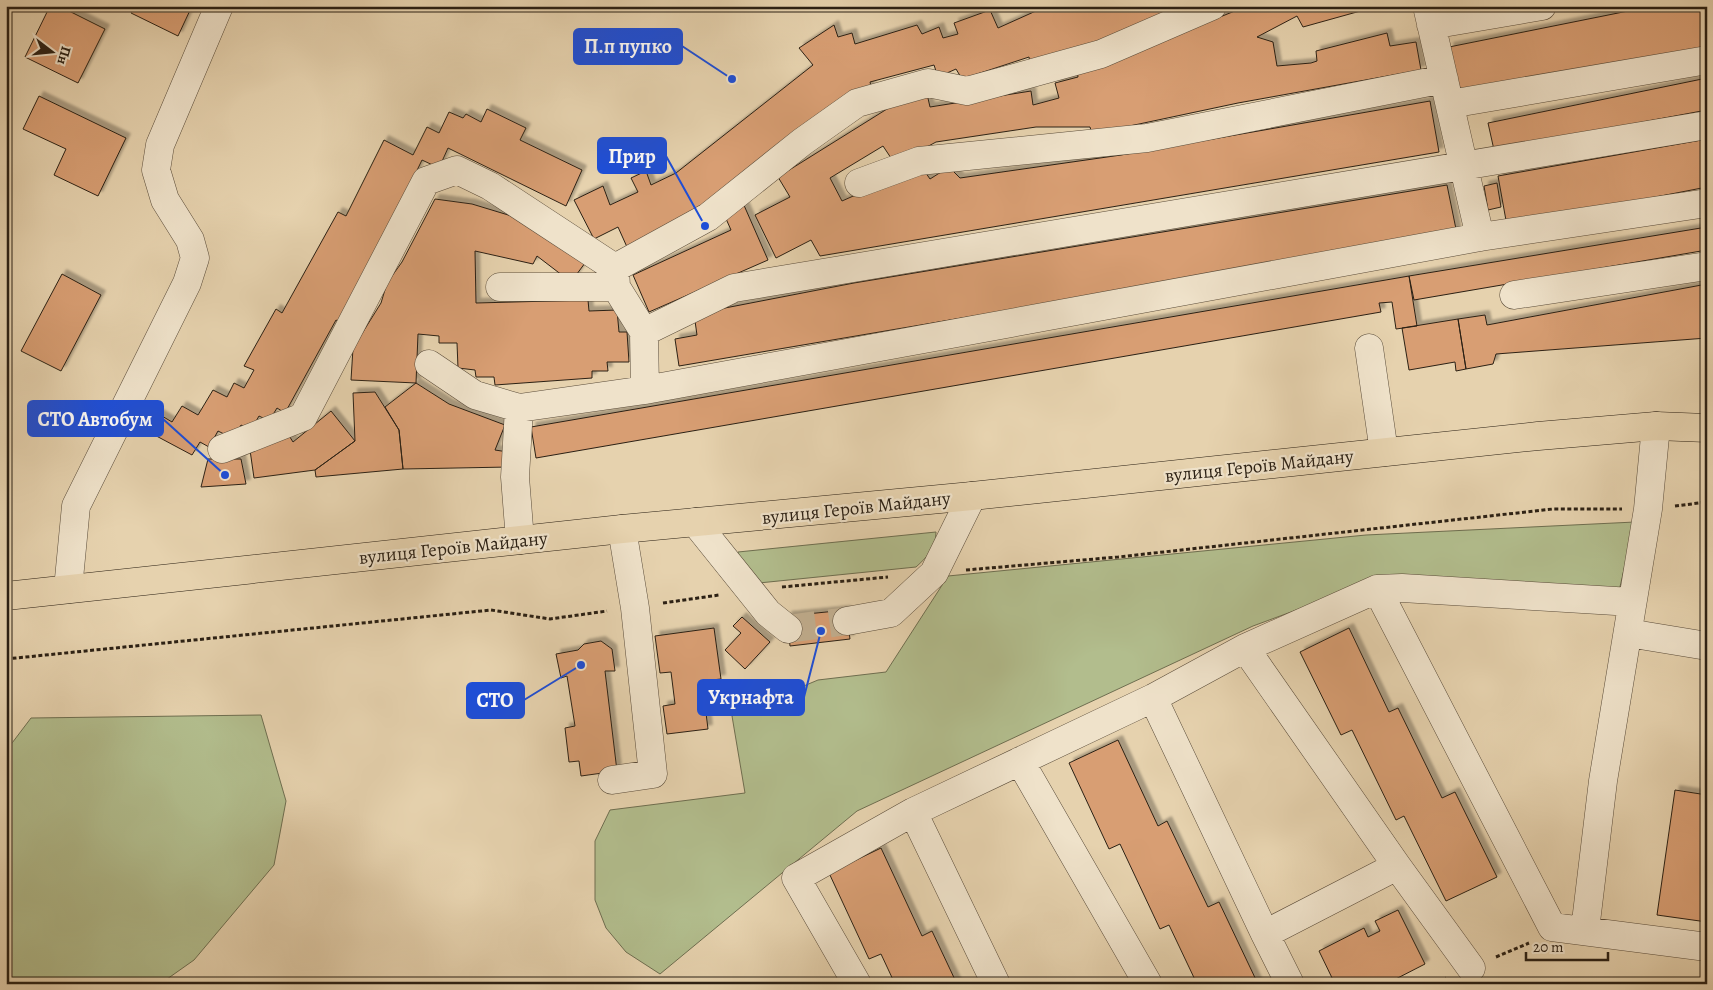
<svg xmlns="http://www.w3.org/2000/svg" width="1713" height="990" font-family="Alegreya,serif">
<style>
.green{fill:#b2bd8d;stroke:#6e6e50}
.building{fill:#d89e73;stroke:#2b2014;filter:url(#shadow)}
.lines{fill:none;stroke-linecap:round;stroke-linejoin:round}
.minor-tunnel{stroke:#c1ae8f;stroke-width:28;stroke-dasharray:28 14;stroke-linecap:butt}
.minor-casing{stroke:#5a4c3a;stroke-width:29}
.major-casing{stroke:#2b2014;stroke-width:29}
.path{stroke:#2b2014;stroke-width:3;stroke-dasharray:4 2.5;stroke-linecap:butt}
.minor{stroke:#efe2ca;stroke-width:28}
.major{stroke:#e6d2ae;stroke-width:28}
.labels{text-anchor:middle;stroke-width:4.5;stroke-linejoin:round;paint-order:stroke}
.street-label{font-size:19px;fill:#2b2014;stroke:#efe2ca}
.leader{fill:none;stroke:#1d4ed8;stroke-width:2}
.callout-dot{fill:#1d4ed8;stroke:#efe2ca;stroke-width:2}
.callout{fill:#1d4ed8;stroke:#1d4ed8;stroke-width:2}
.callout-label{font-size:20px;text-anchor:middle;font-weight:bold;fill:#fff}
</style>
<defs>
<filter id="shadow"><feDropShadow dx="4.5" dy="-4.5" stdDeviation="1" flood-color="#0004"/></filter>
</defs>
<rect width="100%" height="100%" fill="#e6d2ae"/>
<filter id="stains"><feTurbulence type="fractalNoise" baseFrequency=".004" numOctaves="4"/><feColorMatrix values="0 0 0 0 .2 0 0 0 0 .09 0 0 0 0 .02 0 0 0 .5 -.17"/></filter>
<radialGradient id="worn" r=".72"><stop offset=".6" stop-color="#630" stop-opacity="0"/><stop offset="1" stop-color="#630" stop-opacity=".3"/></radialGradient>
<path class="green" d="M1635 522 1619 591 1386 577 1253 626 857 811 660 974 626 952 606 928 595 900V841L610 810 745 793 732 716 818 680 886 672 948 576 1366 535Z
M936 532C936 548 927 557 916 567L759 583 737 558 738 552Z
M261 715 286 801 274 865 194 960 160 984H6V751L31 718Z"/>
<path class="building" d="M50 6H59L105 29 78 83 25 57Z
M135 6H192L178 36 131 13Z
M1047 6H1182L1065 55 1030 64 1029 57 962 79 956 69 938 77 934 65 870 82 871 86 699 212 627 247 618 227 594 239 574 200 603 186 610 205 638 192 631 178 646 171 651 185 676 173 813 65 799 48 834 25 838 37 852 33 855 44 917 25 922 34 939 27 943 38 958 34 954 23 990 10 998 28Z
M1247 6H1364V10L1303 27 1297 16 1257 37 1273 42 1277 66 1311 63 1317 61 1316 51 1387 33 1390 46 1416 42 1421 70 1238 103 1092 134 1090 127H1036L936 142 895 164 883 146 830 178 842 201 921 166 930 179 949 167 960 178 1121 155 1430 101 1439 152 820 256 811 240 776 258 755 215 790 197 778 177 903 99 927 94 930 107 1031 91 1033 105 1059 98 1055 83 1078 77 1077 70 1112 61Z
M1653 6H1707V49L1457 93 1449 47Z
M1707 78V110L1494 150 1488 123Z
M39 96 126 138 98 196 54 175 66 149 23 129Z
M487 109 526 128 520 140 582 170 566 206 448 148 439 168 422 160 343 324 336 320 285 413 277 408 269 421 259 416 251 430 241 425 234 439 218 431 209 447 200 442 192 455 147 431 157 413 172 422 182 406 198 415 213 390 227 397 234 383 244 388 254 370 244 366 276 309 282 313 338 212 346 216 384 140 413 155 427 127 439 133 449 112 463 118 466 114 481 122Z
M1707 139V187L1507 226 1498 176Z
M1497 183 1501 207 1488 210 1484 186Z
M1447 185 1457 234 679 366 675 339 697 335 694 314 854 283Z
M435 199 472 204 528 221 585 263 571 282 537 256 533 264 475 251 476 303 588 300 589 311 617 310 619 332H627L629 362H607L608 371H592V378L495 385 494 377H476L475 370 458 368 457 343H439V336L418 334 416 383 351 380 353 348 381 303 387 283 402 262Z
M743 203 768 260 649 312 633 275 731 230 723 212Z
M1707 227V250L1414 300 1409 276Z
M62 274 101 295 61 371 21 351Z
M1409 276 1417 326 1396 329 1392 302 1379 303 1381 312 536 458 531 427Z
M1707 284V338L1496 354 1493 364 1466 369 1458 319 1485 315 1487 325Z
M1458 319 1466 369 1456 371 1455 362 1409 370 1402 328Z
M416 383 449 404 505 425 495 450 508 452 509 467 403 469 399 430 385 407Z
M375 392 399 430 403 469 316 477 315 470 355 441 353 393Z
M331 411 355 441 315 470 254 478 250 450 288 434 293 442Z
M208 459H241L246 484 201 487Z
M846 610 850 639 790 646 787 616Z
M742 617 770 642 745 669 725 650 741 633 733 626Z
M714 628 721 679 702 681 708 729 667 734 663 706 675 704 671 672 660 673 655 636Z
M1349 628 1389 712 1398 708 1442 798 1455 792 1497 877 1446 901 1404 816 1396 820 1352 730 1341 735 1300 652Z
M601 641 612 649 615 671H605L617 771 581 776 579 761 569 762 565 728 575 726 567 676 561 678 556 654 578 650 584 644Z
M1118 740 1158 826 1167 821 1208 907 1219 902 1258 984H1197L1169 925 1160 929 1120 844 1109 849 1069 763Z
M1675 790 1707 795V922L1657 915Z
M881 848 922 936 932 931 957 984H895L881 954 869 959 829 873Z
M1398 910 1425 964 1386 984H1335L1319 951 1364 928 1368 937 1380 931 1375 921Z"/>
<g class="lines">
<path class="minor-tunnel" d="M788 629 847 621"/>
<defs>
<path id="minor" d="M1427 6 1480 237
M1431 25 1542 6
M1450 104 1707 60
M859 183 919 161 1147 138 1444 79
M500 287H616
M1514 295 1707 266
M644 332 734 288 1707 125
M1369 348 1384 452
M429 364 475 395 519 408 645 390 1480 237 1707 203
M645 390 644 332 616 287 615 268 708 217 802 142 857 103 928 83 967 91 1101 54 1212 6
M519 408 515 477 520 540
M222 449 303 417 426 181 457 170 490 186 615 268
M695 522 768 613 788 629
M68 589 76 506 187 283 195 258 190 240 165 200 156 170 160 145 219 6
M1377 589 1402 588 1632 602
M847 621 891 613 934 573 972 496
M1628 633 1707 646
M1245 648 1397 866 1471 968
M1153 698 1265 934 1397 866
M1020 761 1148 984
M612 780 653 774 635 608 622 529
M1585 930 1603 781 1648 509 1656 426
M1265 934 1290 984
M857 984 796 878 913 812
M996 984 913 812 1153 698 1245 648 1377 589 1552 927 1707 947"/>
<path id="major" d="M6 596 622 529 972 496 1538 436 1656 426 1707 428"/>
</defs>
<use href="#minor" class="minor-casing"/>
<use href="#major" class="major-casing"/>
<path class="path" d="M1675 506 1707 502
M966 570 1118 557 1553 509H1622
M782 587 888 577
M663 603 719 595
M6 659 491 610 550 619 607 611
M1496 957 1529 943
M1434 984 1446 978"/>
<use href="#minor" class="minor"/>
<use href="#major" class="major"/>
</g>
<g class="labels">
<g class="street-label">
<text transform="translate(1259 465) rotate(-6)" y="7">вулиця Героїв Майдану</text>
<text transform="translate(856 507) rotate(-6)" y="7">вулиця Героїв Майдану</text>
<text transform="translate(453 547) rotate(-6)" y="7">вулиця Героїв Майдану</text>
</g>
</g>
<path class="leader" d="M732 79L682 46M705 226L666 156M225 475L163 419M821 631L804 697M581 665L524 700"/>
<g class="callout-dot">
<circle cx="732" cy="79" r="5"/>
<circle cx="705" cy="226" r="5"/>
<circle cx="225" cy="475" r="5"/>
<circle cx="821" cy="631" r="5"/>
<circle cx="581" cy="665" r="5"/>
</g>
<g class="callout">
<rect x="574" y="29" width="108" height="35" rx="5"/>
<rect x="598" y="138" width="68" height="35" rx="5"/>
<rect x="28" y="401" width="135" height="35" rx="5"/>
<rect x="698" y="680" width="106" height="35" rx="5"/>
<rect x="467" y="683" width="57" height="35" rx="5"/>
</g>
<g class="callout-label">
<text x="628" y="53">П.п пупко</text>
<text x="632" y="163">Прир</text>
<text x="95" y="426">СТО Автобум</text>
<text x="751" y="704">Укрнафта</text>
<text x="495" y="707">СТО</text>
</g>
<rect width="1713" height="990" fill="none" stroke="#e6d2ae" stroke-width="25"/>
<rect x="8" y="8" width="1698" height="975" fill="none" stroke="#2b2014" stroke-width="2.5"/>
<rect x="12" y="12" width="1688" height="965" fill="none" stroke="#2b2014"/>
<g transform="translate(52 52) rotate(106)" stroke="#efe2ca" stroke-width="4" paint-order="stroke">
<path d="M0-4L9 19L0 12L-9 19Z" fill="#2b2014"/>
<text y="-8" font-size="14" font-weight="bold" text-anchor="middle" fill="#2b2014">Пн</text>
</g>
<path d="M1526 952v8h82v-8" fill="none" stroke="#2b2014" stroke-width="2.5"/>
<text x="1533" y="952" font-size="15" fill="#2b2014" stroke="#efe2ca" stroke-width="4" paint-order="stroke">20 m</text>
<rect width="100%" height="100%" filter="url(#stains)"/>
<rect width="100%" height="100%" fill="url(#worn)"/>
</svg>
